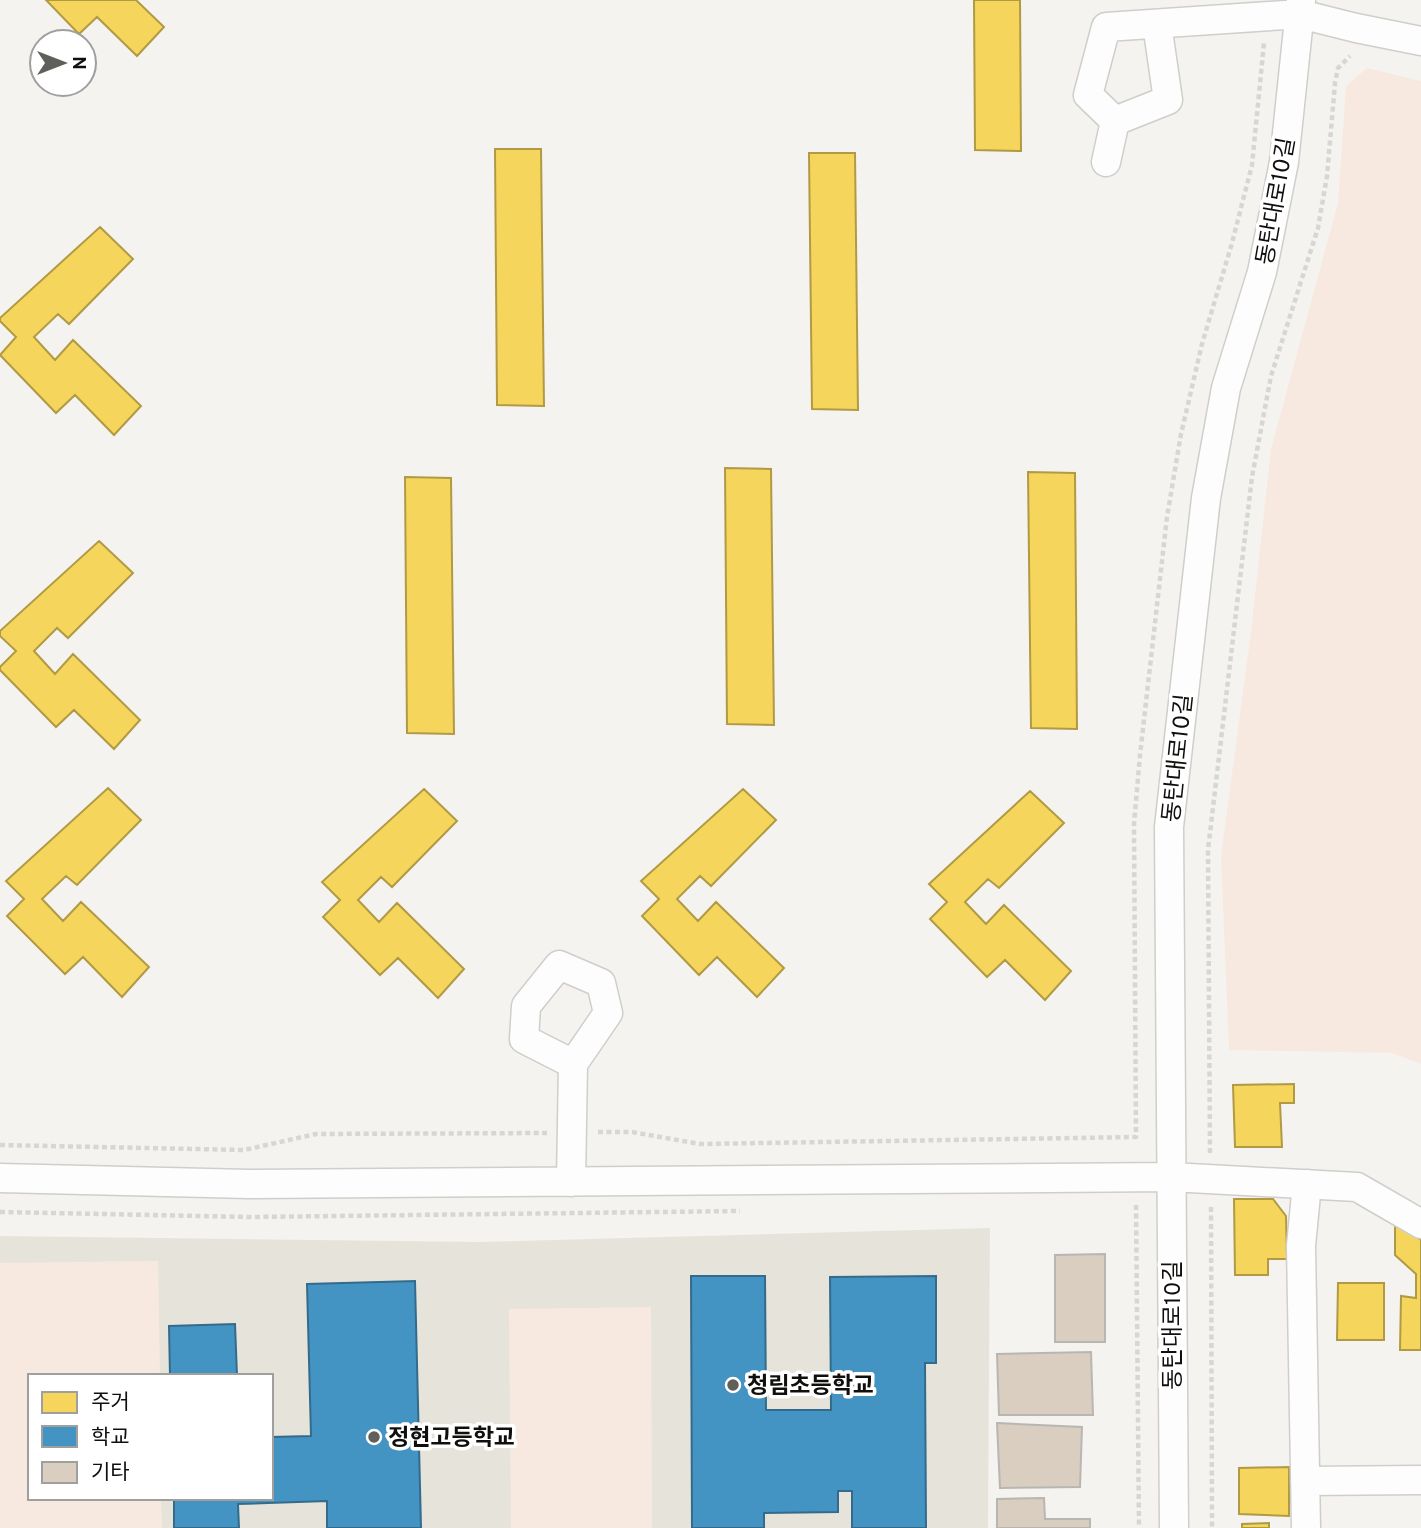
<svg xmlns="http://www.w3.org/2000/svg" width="1421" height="1528" font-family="Overpass,'Noto Sans KR',sans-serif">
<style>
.built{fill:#e6e4da;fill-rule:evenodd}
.green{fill:#f8e9e0}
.homes{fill:#f6d55c;stroke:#b19a44;stroke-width:2}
.schools{fill:#4393c3;stroke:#346b8c;stroke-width:2}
.building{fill:#d9cebf;stroke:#b8b6b3;stroke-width:2}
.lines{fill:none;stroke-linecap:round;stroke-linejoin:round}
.minor-casing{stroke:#cfcecb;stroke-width:31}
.path{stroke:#d6d6d5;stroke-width:4.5;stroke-dasharray:5 3.5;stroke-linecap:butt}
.minor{stroke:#fdfdfd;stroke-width:28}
.poi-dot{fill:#605f5c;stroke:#fff;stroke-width:2.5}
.labels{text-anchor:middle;stroke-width:7;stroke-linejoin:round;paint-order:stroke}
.street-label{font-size:23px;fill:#100f0d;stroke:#fff}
.poi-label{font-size:23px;font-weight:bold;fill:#100f0d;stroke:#fff;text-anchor:start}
</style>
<rect width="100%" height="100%" fill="#f4f3ef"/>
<path class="built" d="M990 1228 988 1528H0V1236L479 1242ZM30 1376H271V1498H30Z"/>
<path class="green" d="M1367 68 1421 81V1064L1392 1053 1229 1050 1221 856 1251 632 1271 449 1338 203 1346 86Z
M158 1261 160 1376H30V1498H161L162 1528H0V1263Z
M651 1307 652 1528H511L509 1309Z"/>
<path class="homes" d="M46 0H136L164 27 137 56 97 17 79 34Z
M974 0H1020L1021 151 975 150Z
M495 149H541L544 406 497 405Z
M809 153H855L858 410 812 409Z
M100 227 133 259 69 324 58 314 34 337 55 360 73 340 141 406 114 435 75 395 56 413 0 355 16 337 0 321V318Z
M725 468 771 469 774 725 727 724Z
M1028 472 1075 473 1077 729 1031 728Z
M405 477 451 478 454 734 407 733Z
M99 541 133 573 68 638 57 628 34 651 55 674 73 654 140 720 114 749 74 710 56 727 0 670V667L16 651 0 636V631Z
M108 788 141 820 77 885 66 876 42 899 63 921 81 902 149 967 122 997 83 957 65 974 7 916 24 899 6 881Z
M424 789 457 821 392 887 381 877 358 900 379 922 397 903 464 969 438 998 398 958 380 975 323 917 340 900 322 882Z
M743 789 776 820 711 886 700 876 677 899 698 921 716 902 784 968 757 997 717 957 699 975 642 916 659 899 641 881Z
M1030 791 1064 823 999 888 988 879 965 902 986 924 1004 905 1071 971 1045 1000 1005 960 987 977 930 919 947 902 929 884Z
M1294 1084V1103H1280L1282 1147H1235L1233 1085Z
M1234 1199H1273L1286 1216 1287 1259H1268V1275H1235Z
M1395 1221 1421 1240V1350H1400L1401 1296 1416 1298V1274L1395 1255Z
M1338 1283H1384V1340H1337Z
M1289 1467V1516L1239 1514V1468Z
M1269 1523V1528H1242V1524Z"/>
<path class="schools" d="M691 1276H765L766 1410H831L830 1277 936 1276V1363H925L926 1528H852V1491H838V1512L764 1513V1528H692Z
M415 1281 421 1528H327V1501L238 1504 239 1528H174V1498H271V1437L311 1436 307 1284Z
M235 1324 237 1376H170L169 1326Z"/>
<path class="building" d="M1105 1254V1342H1055V1255Z
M1091 1352 1093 1415H999L997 1354Z
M997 1423 1082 1427 1080 1487 1000 1488Z
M1044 1498 1045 1519H1090V1528H997V1499Z"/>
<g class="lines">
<defs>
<path id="minor" d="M1157 24 1168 100 1115 121 1088 95 1106 27 1300 14 1356 28 1421 41
M1106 162 1115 121
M0 1178 249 1184 1171 1177 1357 1187 1421 1224
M571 1182 573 1064 608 1013 601 983 559 965 526 1006 524 1039 573 1064
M1305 1481 1421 1480
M1174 1528 1169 827 1206 498 1226 388 1262 272 1284 162 1301 0
M1306 1528 1301 1246 1307 1184"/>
</defs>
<use href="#minor" class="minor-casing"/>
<path class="path" d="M598 1132H632L700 1144 1136 1137 1134 824 1140 755 1167 517 1181 434 1202 344 1232 243 1252 165 1264 43
M0 1145 244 1150 316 1134 547 1133
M1210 1153 1208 850 1252 477 1271 376 1318 228 1327 176 1335 83 1338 68 1350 56
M1136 1205 1139 1528
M1211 1207 1212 1528
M0 1212 252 1217 740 1211"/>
<use href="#minor" class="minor"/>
</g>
<g class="poi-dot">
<circle cx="733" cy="1385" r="7"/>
<circle cx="374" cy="1437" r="7"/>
</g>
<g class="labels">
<g class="street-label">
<text transform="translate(1275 201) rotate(-80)" y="8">동탄대로10길</text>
<text transform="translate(1177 758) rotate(-84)" y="8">동탄대로10길</text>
<text transform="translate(1172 1325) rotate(-90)" y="8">동탄대로10길</text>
</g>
<g class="poi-label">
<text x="747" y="1393">청림초등학교</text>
<text x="388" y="1445">정현고등학교</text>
</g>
</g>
<rect x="28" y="1374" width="245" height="126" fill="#ffffff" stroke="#9f9f9e" stroke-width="2"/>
<rect x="42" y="1392" width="35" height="21" fill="#f6d55c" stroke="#9f9f9e" stroke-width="2"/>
<text x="91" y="1409" font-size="21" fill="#100f0d">주거</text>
<rect x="42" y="1426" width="35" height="21" fill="#4393c3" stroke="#9f9f9e" stroke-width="2"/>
<text x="91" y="1444" font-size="21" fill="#100f0d">학교</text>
<rect x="42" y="1462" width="35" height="21" fill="#d9cebf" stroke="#9f9f9e" stroke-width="2"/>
<text x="91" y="1479" font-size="21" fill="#100f0d">기타</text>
<g transform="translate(63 63) rotate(90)"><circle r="33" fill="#ffffff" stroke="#9f9f9e" stroke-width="2"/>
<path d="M0-5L12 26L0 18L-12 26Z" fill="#605f5c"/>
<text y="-10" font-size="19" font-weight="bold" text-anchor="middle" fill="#100f0d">N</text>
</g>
</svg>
